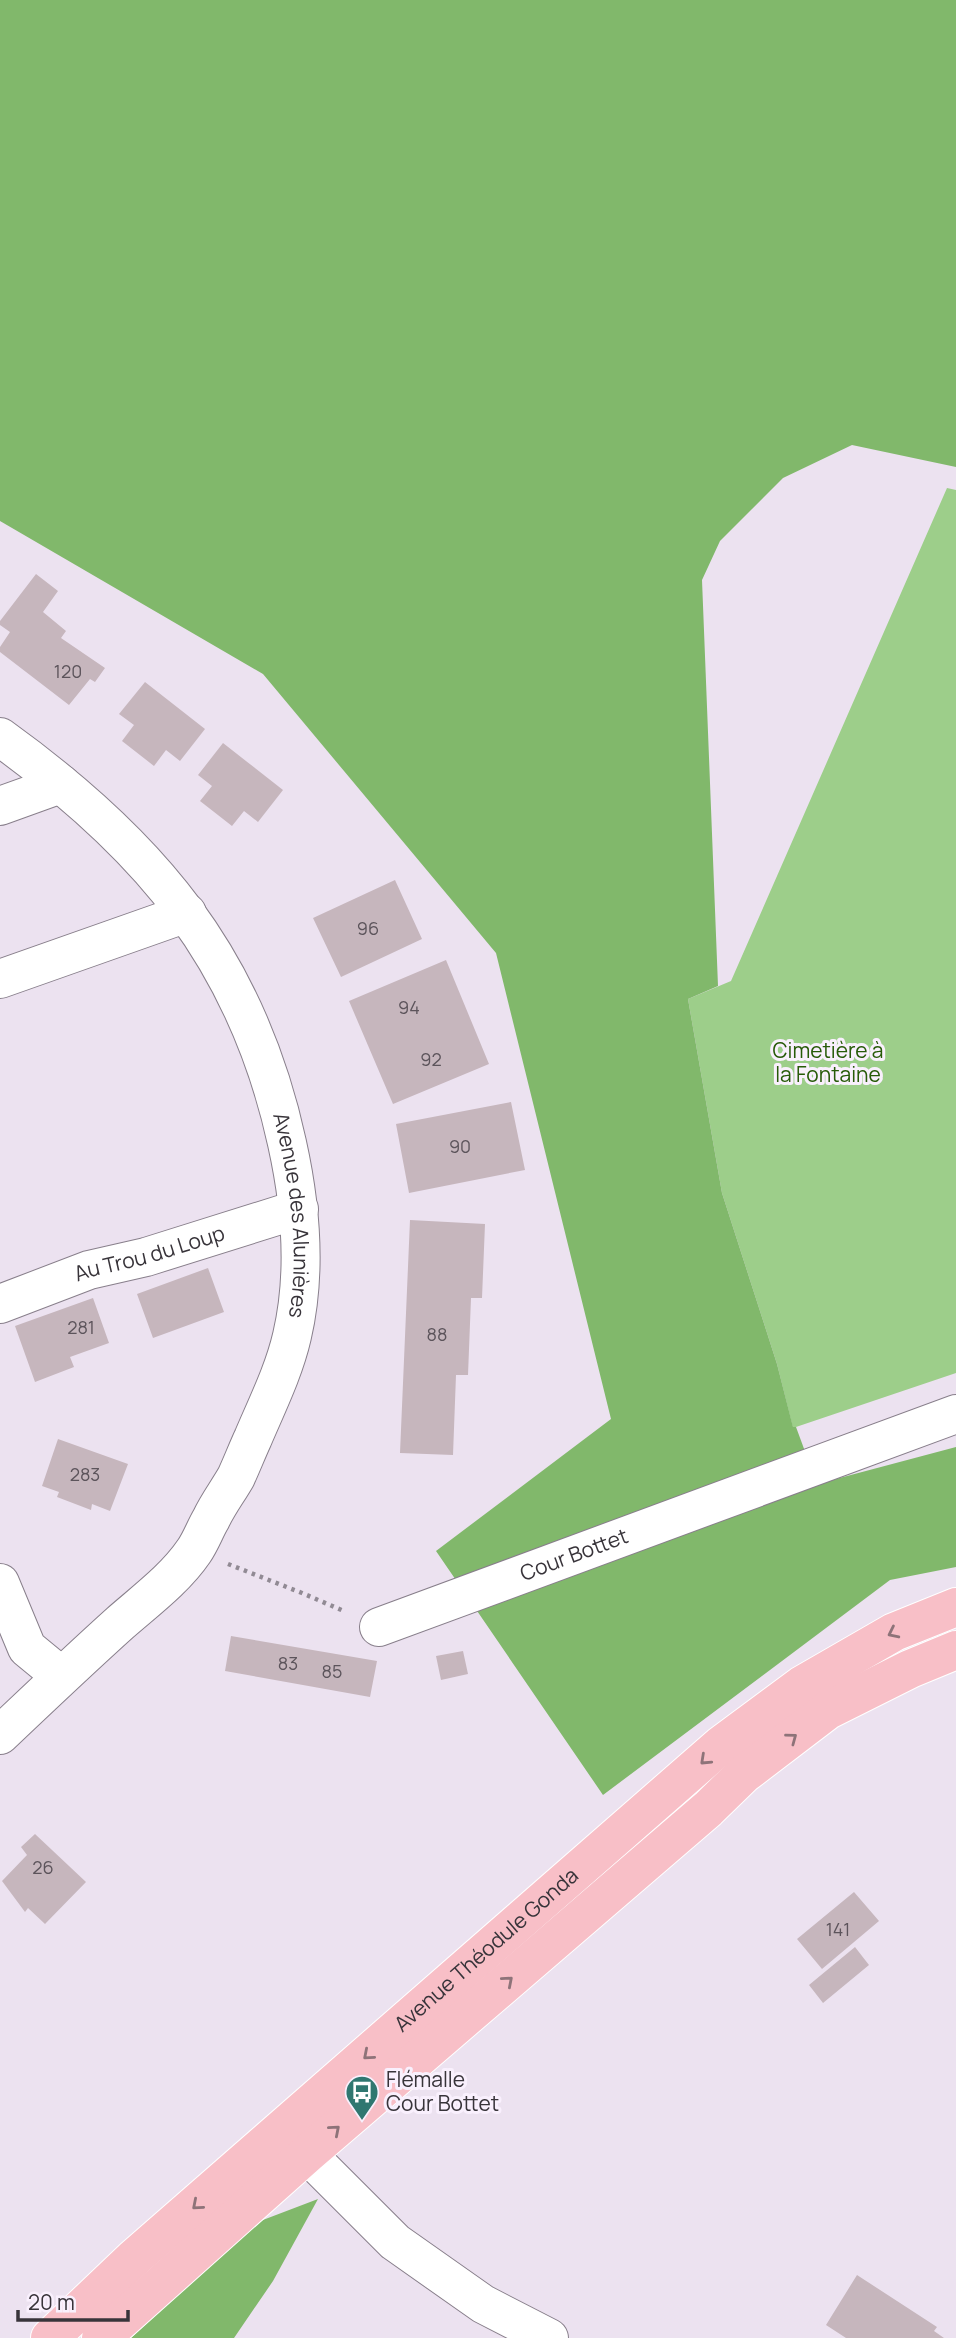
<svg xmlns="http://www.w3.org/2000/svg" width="956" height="2338" font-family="Manrope,sans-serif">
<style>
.green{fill:#9dce8a}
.forest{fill:#81b86b}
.building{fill:#c6b6bd}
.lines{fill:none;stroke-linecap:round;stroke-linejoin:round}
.minor-casing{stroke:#887f8b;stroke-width:40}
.major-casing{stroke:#fff;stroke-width:40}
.path{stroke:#918a94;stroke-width:4.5;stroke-dasharray:3.5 5;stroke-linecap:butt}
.minor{stroke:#fff;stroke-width:38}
.major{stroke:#f8bfc7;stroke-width:38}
.oneway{stroke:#8e7379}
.labels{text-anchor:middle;stroke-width:6;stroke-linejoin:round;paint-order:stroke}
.number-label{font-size:18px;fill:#5c545b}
.park-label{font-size:21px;fill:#275b08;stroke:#f9f0fd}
.street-label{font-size:21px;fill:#38343a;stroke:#f9f0fd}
.poi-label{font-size:21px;fill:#38343a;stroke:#f9f0fd;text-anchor:start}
</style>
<rect width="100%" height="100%" fill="#ece2f0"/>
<path class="green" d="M947 488 956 490V1373L793 1428 777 1364 722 1193 688 999 731 981Z"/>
<path class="forest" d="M0 0H956V467L852 445 783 478 720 541 702 580 718 986 688 999 722 1193 777 1364 793 1427H796L817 1484 956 1447V1567L890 1580 603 1795 436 1551 611 1419 496 953 263 674 0 521Z
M318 2199 273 2281 234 2338H131L255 2223Z"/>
<path class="building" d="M36 574 58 591 43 612 66 631 61 638 105 668 95 682 90 679 69 705 0 652V647L10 632 0 625V621Z
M145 682 205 729 180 761 166 750 154 766 122 741 134 725 119 714Z
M223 743 283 790 258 822 244 811 232 826 200 801 212 786 198 775Z
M395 880 422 939 341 977 313 918Z
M446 960 489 1064 393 1104 349 1001Z
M511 1102 525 1170 409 1193 396 1124Z
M410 1220 485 1224 482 1298H471L468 1375H456L453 1455 400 1453Z
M208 1268 224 1312 153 1338 137 1294Z
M93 1298 109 1343 70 1357 74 1367 35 1382 15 1326Z
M58 1439 128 1464 110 1511 92 1504 91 1510 57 1497 59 1492 42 1486Z
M231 1636 377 1661 370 1697 225 1671Z
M463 1651 468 1674 441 1680 436 1656Z
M35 1834 86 1882 45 1924 28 1908 25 1912 2 1881 27 1855 21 1847Z
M854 1892 879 1921 822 1969 797 1939Z
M855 1947 869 1965 823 2003 809 1985Z
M857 2275 937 2327 934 2331 944 2338H846L826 2325Z"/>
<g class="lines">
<defs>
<g id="minor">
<path id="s1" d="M0 737C150 845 247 959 287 1143 301 1206 307 1272 292 1336 284 1371 267 1405 253 1438 247 1451 242 1464 236 1477 228 1491 218 1504 211 1519 205 1529 201 1541 194 1551 175 1579 145 1601 120 1623 79 1660 40 1697 0 1735"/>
<path d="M0 806 61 784"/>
<path d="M0 979 187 913"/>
<path id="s2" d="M0 1304 89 1270 146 1257 299 1209"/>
<path d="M0 1583 27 1648 61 1676"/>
<path id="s3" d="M379 1627 956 1414"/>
<path d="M283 2130 395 2242 483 2304 549 2338"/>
</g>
<g id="major">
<path id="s4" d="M50 2338 134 2258 721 1745 802 1685 894 1632 956 1607"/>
<path d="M101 2338 307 2154 708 1809 744 1774 828 1710 910 1669 956 1650"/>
</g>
</defs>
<use href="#minor" class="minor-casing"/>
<use href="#major" class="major-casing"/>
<path class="path" d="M228 1564 302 1593 346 1612"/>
<use href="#minor" class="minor"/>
<use href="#major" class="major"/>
</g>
<defs><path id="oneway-chevron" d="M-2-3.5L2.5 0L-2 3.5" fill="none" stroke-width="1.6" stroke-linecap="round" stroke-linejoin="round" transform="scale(1.75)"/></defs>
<g class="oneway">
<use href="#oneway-chevron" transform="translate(893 1633) rotate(154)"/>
<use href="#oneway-chevron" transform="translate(792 1738) rotate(-37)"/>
<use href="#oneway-chevron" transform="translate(705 1760) rotate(137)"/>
<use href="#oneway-chevron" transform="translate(508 1981) rotate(-41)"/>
<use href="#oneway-chevron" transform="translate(368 2055) rotate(139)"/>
<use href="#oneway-chevron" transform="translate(335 2130) rotate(-41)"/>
<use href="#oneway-chevron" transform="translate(197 2205) rotate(139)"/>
</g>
<defs>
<symbol id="bus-pin" viewBox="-11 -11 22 30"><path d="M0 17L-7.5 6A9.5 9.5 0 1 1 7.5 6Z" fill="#307770" stroke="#f9f0fd"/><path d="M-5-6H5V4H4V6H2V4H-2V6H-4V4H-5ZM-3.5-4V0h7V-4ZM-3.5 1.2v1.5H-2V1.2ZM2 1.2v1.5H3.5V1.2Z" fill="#fff"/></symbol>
</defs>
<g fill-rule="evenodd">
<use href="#bus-pin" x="343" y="2073" width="38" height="52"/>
</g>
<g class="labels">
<g class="number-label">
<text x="68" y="678">120</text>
<text x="368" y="935">96</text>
<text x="409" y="1014">94</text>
<text x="431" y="1066">92</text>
<text x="460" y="1153">90</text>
<text x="81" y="1334">281</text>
<text x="437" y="1341">88</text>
<text x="85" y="1481">283</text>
<text x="288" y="1670">83</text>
<text x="332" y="1678">85</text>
<text x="43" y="1874">26</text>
<text x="838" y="1936">141</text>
</g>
<g class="park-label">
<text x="828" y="1058">Cimetière à<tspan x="828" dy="24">la Fontaine</tspan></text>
</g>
<g class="street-label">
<text dy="7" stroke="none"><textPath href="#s1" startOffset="583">Avenue des Alunières</textPath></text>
<text dy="7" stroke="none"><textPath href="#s2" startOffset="158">Au Trou du Loup</textPath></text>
<text dy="7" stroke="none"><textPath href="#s3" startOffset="208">Cour Bottet</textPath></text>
<text dy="7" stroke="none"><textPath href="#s4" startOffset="584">Avenue Théodule Gonda</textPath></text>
</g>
<g class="poi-label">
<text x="386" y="2087">Flémalle<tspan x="386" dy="24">Cour Bottet</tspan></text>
</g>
</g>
<path d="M18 2310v10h110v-10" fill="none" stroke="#38343a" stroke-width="3.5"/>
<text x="28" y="2310" font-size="21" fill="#38343a" stroke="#f9f0fd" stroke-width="5" paint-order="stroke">20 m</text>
</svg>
